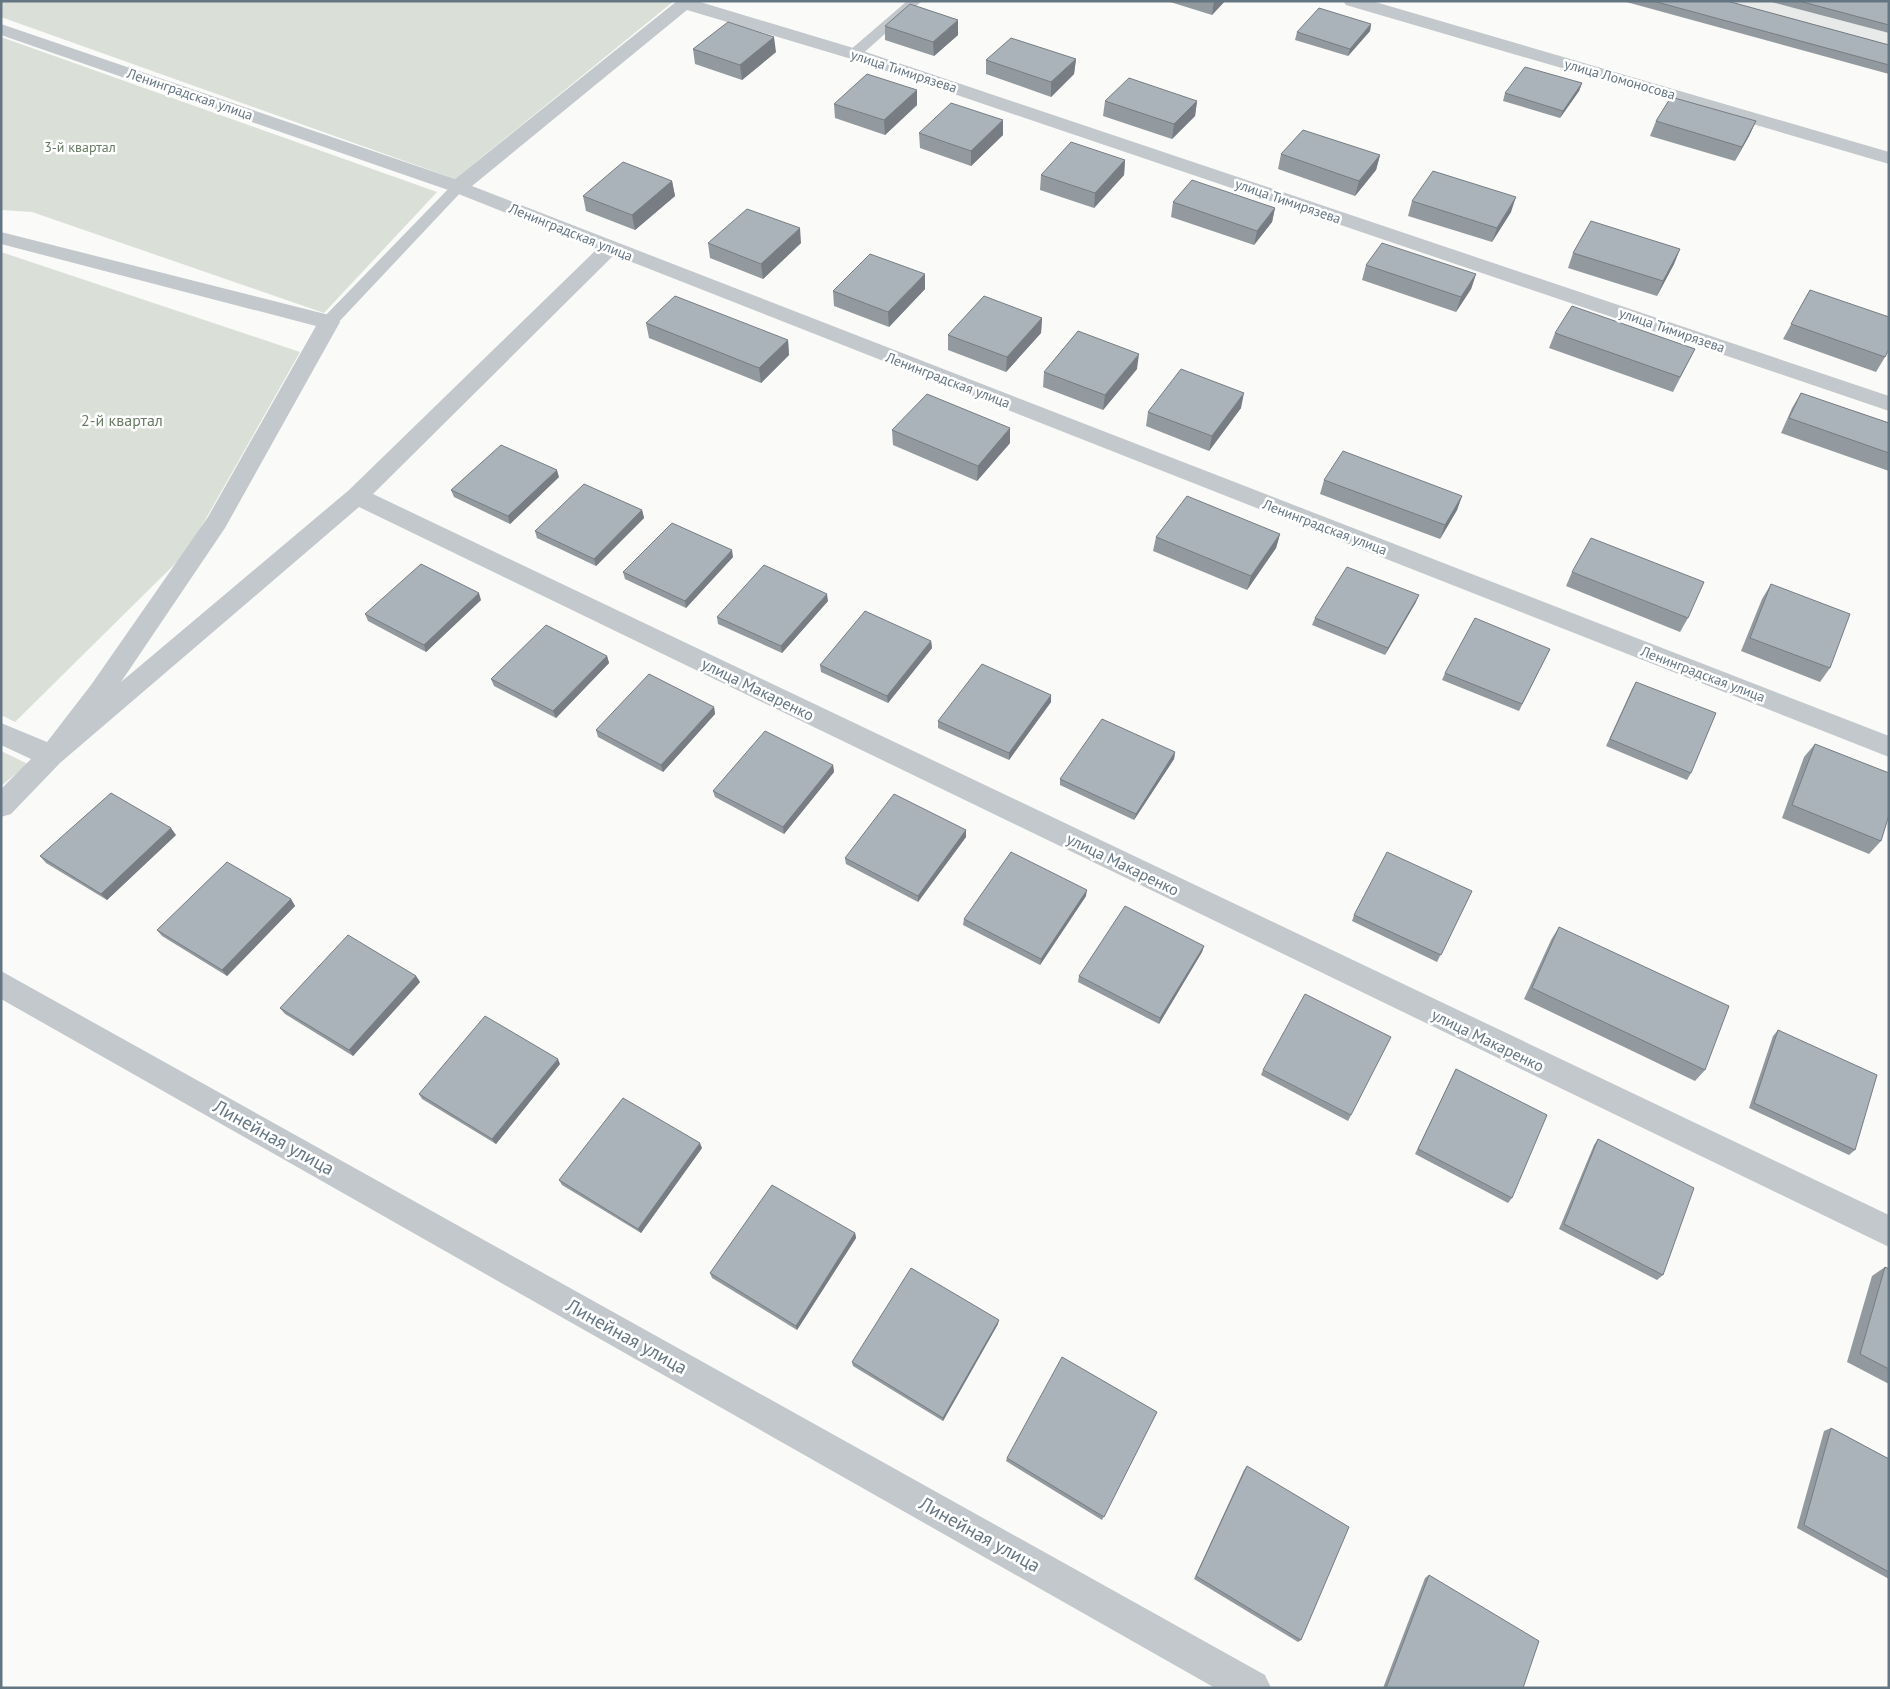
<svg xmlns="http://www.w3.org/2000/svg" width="1890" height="1689" font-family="'PT Sans',sans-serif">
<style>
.built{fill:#e8e9e9}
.green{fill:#dadfd7}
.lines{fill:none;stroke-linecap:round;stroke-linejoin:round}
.service{fill:#c3c8cc;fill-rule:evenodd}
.minor{fill:#c3c8cc;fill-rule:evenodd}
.wall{fill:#929a9f}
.shaded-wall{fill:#777d82}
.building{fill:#aab3b9;stroke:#777d82}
.labels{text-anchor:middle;stroke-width:5;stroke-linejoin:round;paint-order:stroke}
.far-street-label{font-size:14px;fill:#657683;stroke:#fff}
.far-park-label{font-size:14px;fill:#687a64;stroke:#fff}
.park-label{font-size:16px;fill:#687a64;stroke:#fff}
.street-label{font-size:16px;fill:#657683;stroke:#fff}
.near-street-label{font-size:19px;fill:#657683;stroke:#fff}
</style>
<rect width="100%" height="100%" fill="#fafaf8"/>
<path class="built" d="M1621 1H1889V74Z"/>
<path class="green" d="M1 1H674L455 179 1 17Z
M1 37 437 192 324 313 32 212 1 210Z
M1 252 300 352 187 552 15 722 1 715Z
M1 751 28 764 1 786Z"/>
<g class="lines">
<path class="service" d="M907 1H922L859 57H849L847 54 849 51Z
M458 182 466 187 463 190 335 326H323L321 322 323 318 453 184Z"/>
<path class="minor" d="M677 1H697L860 50 1889 396V411L848 58 687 10 472 186 1889 736V757L614 255 373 494 1889 1215V1247L359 507 60 763 11 814 1 817V789L31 759 1 745V723L47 742 91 685 208 517 316 326 1 244V232L337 317 340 322 225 528 121 682 349 490 597 249 451 191 1 35V24L455 179Z
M1343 1H1372L1889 152V164L1346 5Z
M1 971 1265 1675 1271 1688H1215L1 999Z"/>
</g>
<path class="wall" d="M1167 1H1225L1212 15Z
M1623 1H1727L1889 45V74Z
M1768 1H1889V33Z
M1371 24 1370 31 1348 56 1295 40 1297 32Z
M885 26 958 35 934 56 885 40Z
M693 49 776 52 742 80 695 64Z
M1076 59 1074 74 1051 97 986 74V60Z
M1582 83 1579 91 1560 118 1503 101 1505 93Z
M917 90V105L885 135 835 118 834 104Z
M1105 101H1197L1195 116 1172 139 1103 116Z
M1003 120V135L971 166 920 148 919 133Z
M1656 121H1756L1749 136 1735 161 1650 136Z
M1281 154 1380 155 1376 170 1355 196 1278 169Z
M1125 160 1124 175 1094 208 1040 190 1041 175Z
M672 181 675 196 635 230 586 211 583 196Z
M1412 201 1511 212 1492 242 1408 216Z
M1173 202 1275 208 1272 222 1254 245 1171 217Z
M708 243H801L763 279 710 258Z
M1680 249 1674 264 1657 296 1568 268 1573 253Z
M1366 265 1476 274 1471 289 1456 312 1362 280Z
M925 289 889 327 834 306 833 291Z
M1810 290 1885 357 1876 372 1783 339Z
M1042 318 1041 333 1006 372 948 350V335Z
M646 323 788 340 789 355 761 383 649 338Z
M1555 333 1695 349 1673 392 1549 348Z
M1137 369 1103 410 1043 387 1044 372Z
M1801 393 1889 423V471L1781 433 1792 408Z
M1241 408 1209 451 1146 426 1148 412Z
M892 430 1010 443 977 481 893 445Z
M559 477 510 524 454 497 451 490Z
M1324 480 1462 496 1457 510 1440 539 1320 494Z
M642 510 644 518 596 566 537 538 535 531Z
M1280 534 1276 548 1247 590 1153 551 1156 537Z
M733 557 686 608 625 579 623 572Z
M1572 572 1688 618 1680 632 1566 586Z
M1771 584 1830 668 1820 682 1741 651 1762 599Z
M481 600 426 652 368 621 365 614Z
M828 601 782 653 718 624 717 617Z
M1416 602 1385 655 1312 625 1315 618Z
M931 641 932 648 888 703 821 672 820 665Z
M1550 649 1519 711 1442 680 1445 673Z
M607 656 609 663 556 718 494 686 491 679Z
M1636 682 1691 773 1687 780 1606 746 1632 689Z
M1051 702 1009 760 938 728V721Z
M714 707 715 714 663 772 598 737 596 730Z
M1815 744 1881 841 1869 854 1782 818 1804 757Z
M1175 752 1174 759 1134 820 1060 785V779Z
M833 765 834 772 784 834 715 797 713 791Z
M966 830V837L918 902 846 864 845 858Z
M176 835 107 900 46 863 40 856Z
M1472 891 1437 962 1352 921 1354 915Z
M1086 896 1040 965 963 925 964 919Z
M291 899 295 906 227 976 162 936 157 930Z
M1559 927 1705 1070 1695 1081 1524 999 1551 940Z
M1204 946 1202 952 1159 1024 1078 982 1079 976Z
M416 976 420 982 353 1056 285 1014 280 1008Z
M1778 1030 1855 1150 1849 1155 1749 1108 1773 1036Z
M560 1064 496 1144 422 1099 419 1094Z
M1456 1069 1512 1198 1508 1203 1415 1154 1453 1075Z
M1263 1070 1351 1115 1348 1121 1261 1075Z
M1598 1139 1663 1275 1657 1280 1559 1229 1594 1145Z
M702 1148 641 1233 562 1185 559 1180Z
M855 1233 856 1238 797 1330 712 1278 710 1273Z
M1885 1267 1889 1269V1384L1847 1362 1872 1276Z
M998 1324 943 1421 853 1366 852 1362Z
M1157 1412 1102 1520 1006 1461 1007 1458Z
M1831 1428 1889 1459V1579L1797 1528 1824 1431Z
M1247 1466 1301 1640 1298 1642 1194 1579 1244 1470Z
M1429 1575 1523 1688H1383L1425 1578Z"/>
<path class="shaded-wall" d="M1214 1H1225L1212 15Z
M958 20V35L934 56 933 42Z
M1371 24 1370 31 1348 56 1350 49Z
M774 37 776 52 742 80 740 65Z
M1076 59 1074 74 1051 97V82Z
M1582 83 1579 91 1560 118 1563 111Z
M917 90V105L885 135 884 120Z
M1197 101 1195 116 1172 139 1174 124Z
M1003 120V135L971 166V151Z
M1756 121 1749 136 1735 161 1742 147Z
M1380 155 1376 170 1355 196 1359 181Z
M1125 160 1124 175 1094 208 1095 193Z
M672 181 675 196 635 230 632 215Z
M1516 197 1511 212 1492 242 1497 228Z
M1275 208 1272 222 1254 245 1257 231Z
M800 228 801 243 763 279 761 264Z
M1680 249 1674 264 1657 296 1663 281Z
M925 274V289L889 327 888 312Z
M1476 274 1471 289 1456 312 1461 297Z
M1042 318 1041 333 1006 372 1007 357Z
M788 340 789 355 761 383 759 368Z
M1139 354 1137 369 1103 410 1105 395Z
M1244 393 1241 408 1209 451 1212 436Z
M1010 428V443L977 481 978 466Z
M557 470 559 477 510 524 508 516Z
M1462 496 1457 510 1440 539 1445 525Z
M642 510 644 518 596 566 594 559Z
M1280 534 1276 548 1247 590 1251 576Z
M732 550 733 557 686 608 685 601Z
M479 593 481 600 426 652 424 645Z
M827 594 828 601 782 653 781 646Z
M1419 595 1416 602 1385 655 1388 648Z
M931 641 932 648 888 703 887 696Z
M607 656 609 663 556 718 553 711Z
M1051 695V702L1009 760V753Z
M714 707 715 714 663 772 661 765Z
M1175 752 1174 759 1134 820 1136 814Z
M833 765 834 772 784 834 783 827Z
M171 828 176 835 107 900 101 894Z
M966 830V837L918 902V896Z
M1087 890 1086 896 1040 965 1041 959Z
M291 899 295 906 227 976 222 970Z
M1204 946 1202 952 1159 1024 1160 1018Z
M416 976 420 982 353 1056 349 1050Z
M558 1059 560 1064 496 1144 492 1139Z
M700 1143 702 1148 641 1233 638 1229Z
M855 1233 856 1238 797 1330 796 1326Z
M999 1320 998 1324 943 1421V1418Z"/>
<path class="building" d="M1653 1H1727L1889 45V65Z
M1799 1H1889V25Z
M910 4 958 20 933 42 885 26Z
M1319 8 1371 24 1350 49 1297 32Z
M728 22 774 37 740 65 693 49Z
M1011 38 1076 59 1051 82 986 60Z
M1525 67 1582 83 1563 111 1505 93Z
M867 74 917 90 884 120 834 104Z
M1129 78 1197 101 1174 124 1105 101Z
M1671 97 1756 121 1742 147 1656 121Z
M951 103 1003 120 971 151 919 133Z
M1303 130 1380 155 1359 181 1281 154Z
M1071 142 1125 160 1095 193 1041 175Z
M623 162 672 181 632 215 583 196Z
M1433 171 1516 197 1497 228 1412 201Z
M1192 180 1275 208 1257 231 1173 202Z
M747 209 800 228 761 264 708 243Z
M1591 221 1680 249 1663 281 1573 253Z
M1382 243 1476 274 1461 297 1366 265Z
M870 254 925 274 888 312 833 291Z
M1810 290 1889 317V349L1885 357 1791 324Z
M675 296 788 340 759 368 646 323Z
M984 296 1042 318 1007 357 948 335Z
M1572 306 1695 349 1680 377 1555 333Z
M1078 331 1139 354 1105 395 1044 372Z
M1181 369 1244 393 1212 436 1148 412Z
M1801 393 1889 423V453L1789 418Z
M927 394 1010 428 978 466 892 430Z
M501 445 557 470 508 516 451 490Z
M1343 451 1462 496 1445 525 1324 480Z
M584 484 642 510 594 559 535 531Z
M1187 496 1280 534 1251 576 1156 537Z
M672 523 732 550 685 601 623 572Z
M1591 538 1704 582 1688 618 1572 572Z
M421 564 479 593 424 645 365 614Z
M764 565 827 594 781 646 717 617Z
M1347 567 1419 595 1388 648 1315 618Z
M1771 584 1850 614 1830 668 1750 638Z
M865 611 931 641 887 696 820 665Z
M1475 618 1550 649 1522 704 1445 673Z
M546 625 607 656 553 711 491 679Z
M982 664 1051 695 1009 753 938 721Z
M649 674 714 707 661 765 596 730Z
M1636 682 1716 713 1691 773 1610 739Z
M1102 719 1175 752 1136 814 1060 779Z
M765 731 833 765 783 827 713 791Z
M1815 744 1889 773V815L1881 841 1792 805Z
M111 793 171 828 101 894 40 856Z
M894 794 966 830 918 896 845 858Z
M1011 852 1087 890 1041 959 964 919Z
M1387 852 1472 891 1441 955 1354 915Z
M227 862 291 899 222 970 157 930Z
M1125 906 1204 946 1160 1018 1079 976Z
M1559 927 1729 1006 1705 1070 1532 988Z
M348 935 416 976 349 1050 280 1008Z
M1305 994 1391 1037 1351 1115 1263 1070Z
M485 1016 558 1059 492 1139 419 1094Z
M1778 1030 1877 1075 1855 1150 1754 1103Z
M1456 1069 1547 1115 1512 1198 1418 1149Z
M623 1098 700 1143 638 1229 559 1180Z
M1598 1139 1694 1188 1663 1275 1564 1224Z
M772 1185 855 1233 796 1326 710 1273Z
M1885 1267 1889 1269V1369L1860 1354Z
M911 1268 999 1320 943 1418 852 1362Z
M1062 1357 1157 1412 1104 1517 1007 1458Z
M1831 1428 1889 1459V1572L1804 1525Z
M1247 1466 1349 1527 1301 1640 1196 1576Z
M1429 1575 1539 1641 1523 1688H1386Z"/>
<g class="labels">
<g class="far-street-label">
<text transform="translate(904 71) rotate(18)" y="5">улица Тимирязева</text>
<text transform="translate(1620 79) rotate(16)" y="5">улица Ломоносова</text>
<text transform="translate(190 94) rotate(19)" y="5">Ленинградская улица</text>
<text transform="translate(1288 201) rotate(19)" y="5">улица Тимирязева</text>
<text transform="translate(571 232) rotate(22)" y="5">Ленинградская улица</text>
<text transform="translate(1672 330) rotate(19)" y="5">улица Тимирязева</text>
<text transform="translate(948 380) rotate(21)" y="5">Ленинградская улица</text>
<text transform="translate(1325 527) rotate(21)" y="5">Ленинградская улица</text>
<text transform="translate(1703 674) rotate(21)" y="5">Ленинградская улица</text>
</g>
<g class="far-park-label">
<text x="80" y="152">3-й квартал</text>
</g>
<g class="park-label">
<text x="122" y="426">2-й квартал</text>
</g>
<g class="street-label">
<text transform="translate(758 689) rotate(26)" y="6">улица Макаренко</text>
<text transform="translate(1123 864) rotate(26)" y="6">улица Макаренко</text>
<text transform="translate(1488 1040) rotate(26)" y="6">улица Макаренко</text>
</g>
<g class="near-street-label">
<text transform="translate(274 1137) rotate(29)" y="7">Линейная улица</text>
<text transform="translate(627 1336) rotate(29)" y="7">Линейная улица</text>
<text transform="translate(980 1534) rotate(29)" y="7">Линейная улица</text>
</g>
</g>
<rect width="1890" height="1689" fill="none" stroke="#657683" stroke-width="5"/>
</svg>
